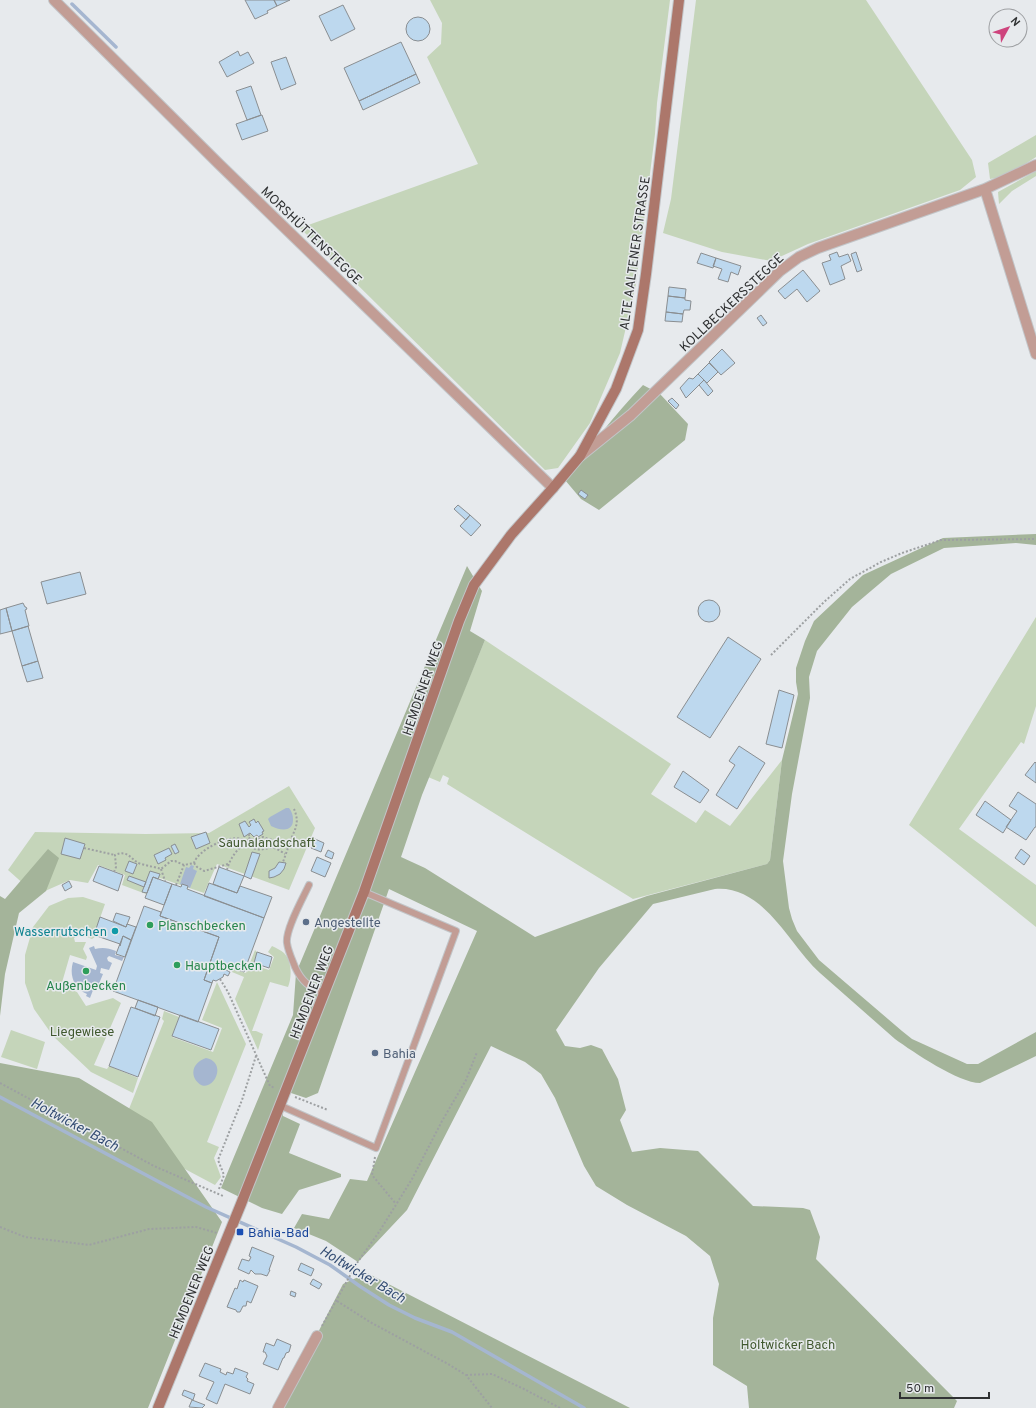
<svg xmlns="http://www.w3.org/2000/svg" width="1036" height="1408" font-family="Overpass,sans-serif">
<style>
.green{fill:#c5d5ba}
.forest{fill:#a4b49a}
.water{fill:#a5b6d0}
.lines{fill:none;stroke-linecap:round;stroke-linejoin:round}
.stream{stroke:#a5b6d0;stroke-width:3.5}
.building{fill:#bdd8ee;stroke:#8a8e91}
.lane-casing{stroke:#c2c5c8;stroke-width:8}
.street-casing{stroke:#c2c5c8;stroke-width:12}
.secondary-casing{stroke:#c2c5c8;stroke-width:12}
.path{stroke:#9da0a2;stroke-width:2;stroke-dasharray:2 2;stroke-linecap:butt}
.lane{stroke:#c29d95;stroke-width:6}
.street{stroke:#c29d95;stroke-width:10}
.secondary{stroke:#ac776b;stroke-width:10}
.service-dot{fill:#5c6f8a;stroke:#e7eaed;stroke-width:1.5}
.leisure-dot{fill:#2e9e5b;stroke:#e7eaed;stroke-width:1.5}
.culture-dot{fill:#0f9aa8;stroke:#e7eaed;stroke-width:1.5}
.transit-dot{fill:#1a4fb4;stroke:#e7eaed;stroke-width:1.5}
.labels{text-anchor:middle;stroke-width:3;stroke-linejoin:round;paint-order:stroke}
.street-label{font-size:13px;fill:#303233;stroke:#e7eaed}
.park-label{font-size:13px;fill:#40582e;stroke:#e7eaed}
.service-label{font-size:13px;fill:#4e5e75;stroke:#e7eaed;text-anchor:start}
.leisure-label{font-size:13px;fill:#27864d;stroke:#e7eaed;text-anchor:start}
.culture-label{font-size:13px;fill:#0d838f;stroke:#e7eaed;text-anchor:end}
.transit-label{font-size:13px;fill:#164399;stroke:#e7eaed;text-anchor:start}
.water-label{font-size:14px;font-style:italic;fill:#344d73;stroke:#e7eaed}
</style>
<rect width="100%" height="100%" fill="#e7eaed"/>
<path class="green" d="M430 0H670L657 103 655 134 636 284 620 353 590 423 558 468 545 470 300 228 478 164 427 57 441 44 442 23Z
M696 0H866L972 160 976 177 960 190 808 244 771 261 722 252 663 233 671 199Z
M1036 135V157L1007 176 990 179 988 163Z
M1036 171V176L1012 191 999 204 998 192Z
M1036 617V706L1024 744 1021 742 959 829 1036 885V927L909 825Z
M485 640 671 764 651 794 696 823 705 810 730 826 782 760 770 860 767 864 633 899 447 784 449 778 443 775 440 782 428 777Z
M289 786 315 828 289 890 217 864 204 893 154 876 146 894 122 885 125 875 98 865 88 883 70 880 36 895 8 870 35 832 146 834 209 833Z
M83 897 105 904 94 935 96 936 92 939 80 934 74 938 75 942H86L83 949 87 957 86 960 70 955 61 986 77 992 86 1006 113 998 121 1003 94 1065 107 1069 109 1066 138 1078 133 1093 91 1072 53 1036 34 1009 25 983V955L33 927 49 906 68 898Z
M272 946C276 948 281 950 284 953 292 961 292 977 288 987L270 982 252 1031H256L263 1034 258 1050 235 999 244 977 232 972 233 969 246 973 255 950 257 952 254 965 269 970 274 957 268 952Z
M217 982 246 1044 207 1142 219 1147 214 1158 221 1177 215 1185 119 1134 164 1021 162 1019 164 1011 179 1017 172 1037 213 1052 222 1028 202 1020Z
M11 1030 45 1042 37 1069 1 1057Z"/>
<path class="forest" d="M643 385 660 394 688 424 685 440 599 510 581 499 565 480C589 447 615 415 643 385Z
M1036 534V545L1016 543 944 548 891 574 852 607 817 651 809 677 810 698 792 794 783 861 789 908 792 919 797 931 819 960 902 1031 912 1039 967 1064H978L1036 1032V1056L980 1083C959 1083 913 1052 895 1039L820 973C789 945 764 885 715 889L653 904 599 968 556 1030 565 1046 580 1048 591 1045 602 1049 618 1079 626 1110 620 1120 632 1152 660 1148 698 1151 753 1206 803 1208 810 1210 820 1237 816 1259 957 1401 954 1408H749L747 1386 713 1365V1318L719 1284 710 1256 686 1236 627 1205 596 1186 584 1166 555 1098 541 1074 525 1062 491 1046 407 1210 358 1262 326 1241 294 1228 302 1214 329 1219 350 1179 367 1181 477 931 389 889 318 1093 306 1098 291 1093C286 1099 282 1109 283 1116L300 1124 289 1153 341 1174V1177L299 1190 282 1214 262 1208 221 1188 293 1015 296 973 467 566 482 591 470 631 485 640 422 795 401 857 425 868 535 937 647 896 767 864 770 860 782 760 798 694 796 682V668L805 641 814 621 863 575 943 538Z
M48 849 59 858 46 891 19 913 5 974 0 1016V896L5 899Z
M0 1063 79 1078 152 1122 222 1222 148 1408H0Z
M367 1273 630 1408H279L343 1284Z"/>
<path class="water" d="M286 808H289C292 812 293 815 293 820 293 833 279 830 271 826L268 819 270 817Z
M191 865 194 866 193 869 197 871 190 888 180 884 186 867 189 868Z
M94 946 95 949C103 947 108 948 116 951L115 955 124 957 122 961 109 956 107 958 108 961 112 963 109 970 101 968 100 973 103 974 98 986 95 985 90 998 86 996 87 994C74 989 69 975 73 962L96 970 97 966 89 948Z
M206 1058C231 1063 209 1101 195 1079 190 1069 197 1061 206 1058Z"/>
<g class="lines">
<path class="stream" d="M72 4 116 47
M0 1097 206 1207 296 1247 330 1265 361 1287 389 1305 415 1318 452 1332 584 1408"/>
</g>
<path class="building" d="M245 0H274L277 6 267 11 268 13 255 19Z
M274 0H290L277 6Z
M343 5 355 29 331 41 319 16Z
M406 29a12 12 0 1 1 24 0a12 12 0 1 1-24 0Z
M401 42 416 74 359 101 344 68Z
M238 51 240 56 248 52 254 63 227 77 219 62Z
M286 57 296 84 281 90 271 62Z
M416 74 420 83 363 110 359 101Z
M251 86 261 115 247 120 236 91Z
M262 115 268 131 242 140 236 124Z
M837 252 839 257 848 254 851 261 841 266 845 279 830 285 822 263 831 260 829 255Z
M856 252 862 270 857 272 851 254Z
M701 253 716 258 713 268 697 263Z
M716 258 741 266 738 275 731 272 728 282 718 279 722 269 713 266Z
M803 270 820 291 807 302 797 289 785 299 778 291Z
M669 287 686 289 685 298 668 296Z
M668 296 685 298V300L691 301 690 310H684L683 314 666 312Z
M666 312 683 314 682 322 665 321Z
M761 315 767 323 763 326 757 318Z
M722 349 735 363 721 375 709 362Z
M709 363 718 372 707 383 698 374Z
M698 374 704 380 686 398 680 388 689 378 693 379Z
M704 380 713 391 708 396 699 385Z
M672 398 679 405 676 409 668 401Z
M581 490 588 495 585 499 578 494Z
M458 505 470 515 466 520 454 509Z
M470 515 481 525 471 536 460 526Z
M80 572 86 594 47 604 41 582Z
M698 611a11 11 0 1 1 22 0a11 11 0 1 1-22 0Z
M23 603 25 607H26L27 609 25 610 29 626 12 631 6 608Z
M6 608 12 631 0 634V610Z
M28 626 38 661 22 666 12 631Z
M728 637 761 659 710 738 677 717Z
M38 661 43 678 27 682 22 666Z
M779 690 794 695 782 748 766 744Z
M739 746 765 763 737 809 716 795 735 765 729 761Z
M1035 762 1036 763V783L1025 775Z
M683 771 709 790 700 803 674 787Z
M1018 792 1036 804V827H1035L1026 840 1006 827 1017 811 1009 806Z
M985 801 1011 820 1003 833 976 815Z
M254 819 256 823 258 821 264 831 262 832 263 834 258 837 257 835 254 837 250 833 244 837 239 824 245 821 249 827 251 825 249 822Z
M206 832 210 843 196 849 191 837Z
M65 838 85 844 80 859 61 854Z
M315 839 324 843 321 852 311 848Z
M175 844 179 852 175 854 171 846Z
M169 848 172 854 165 858 166 860 158 864 154 855Z
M1021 849 1030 856 1024 865 1015 858Z
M328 850 334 853 332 859 325 856Z
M252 852 260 854 251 879 244 876Z
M317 857 331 863 325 877 311 871Z
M129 861 137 864 133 874 125 871Z
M279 862 286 863 284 869 280 874 274 877 269 878V871L275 868Z
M99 866 123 875 118 891 93 881Z
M219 867 244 876 237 893 213 884Z
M150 871 160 874 158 879 153 877 147 893 142 892Z
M129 876 146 882 144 887 127 880Z
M153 877 172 884 164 905 145 898Z
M69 881 72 887 65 891 62 885Z
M209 883 237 893 240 886 272 897 264 918 204 896Z
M172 884 181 887 182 884 188 886 187 889 264 918 244 972 227 966 226 970 230 972 228 976 224 974 223 977 216 981 213 980 212 983 204 980 219 937 160 916Z
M144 906 161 912 160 916 219 937 204 980 212 983 198 1022 113 991Z
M116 913 130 917 126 927 113 921Z
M100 917 126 927 127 924 136 927 131 940 123 936 120 946V944L94 935Z
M123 936 131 940 125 957 116 954Z
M257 952 272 957 269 968 254 963Z
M138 1000 158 1007 155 1016 135 1008Z
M131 1007 160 1017 138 1077 109 1066Z
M180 1015 219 1029 211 1050 172 1036Z
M252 1247 274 1256 269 1270H270L267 1276 261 1274H255L251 1270 249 1274 238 1269 242 1259 249 1261 251 1257 249 1256Z
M301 1263 314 1269 311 1276 298 1270Z
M313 1279 322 1284 319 1289 310 1284Z
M240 1280 243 1282 244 1280 258 1286 251 1303 247 1301 246 1306H243L240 1312H237L236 1310 227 1307 235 1288 237 1289Z
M291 1291 296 1293 295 1297 290 1295Z
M277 1339 291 1345 289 1352 286 1353 284 1358H283L278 1370 263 1364 267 1356 265 1352H263L266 1343 274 1346Z
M205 1363 221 1369 220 1372 226 1375 227 1372 233 1374 235 1368 248 1373 246 1377 248 1379 247 1381 254 1384 250 1394 225 1384 217 1404 206 1399 214 1382 199 1376Z
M184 1390 195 1394 193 1400 182 1395Z
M192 1400 205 1405 202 1408 189 1407Z"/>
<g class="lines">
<defs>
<path id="lane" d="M309 885C303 898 285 930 287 943 288 951 292 959 295 967 302 982 309 987 324 993
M279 1105 376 1148 456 931 364 892"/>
<path id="street" d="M54 0 219 164 553 488
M985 189 1036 354
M580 456 631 415 780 271 799 257 818 248 985 189 1036 165
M278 1408 317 1336"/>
<path id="secondary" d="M158 1408 241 1204 364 892 459 621 474 585 511 535 553 488 580 456 616 389 638 330 646 274 679 0"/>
</defs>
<use href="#lane" class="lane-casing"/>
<use href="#street" class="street-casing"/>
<use href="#secondary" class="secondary-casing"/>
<path class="path" d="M771 655 824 602 850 579 881 562 902 553 941 540 1036 539
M250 839 248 836 250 834
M289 845C293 831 301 825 294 809
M84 848 115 855
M194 863 197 867 204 871 228 864
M161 869 165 881
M227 870C230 857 239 847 250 839L257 840 263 837C271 841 282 839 289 845L283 862
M114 872 116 867 115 855C129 849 131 861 141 864 148 866 155 867 161 869L171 861H175L184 865 194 863C198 850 228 835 241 839 245 840 249 847 256 849 262 851 268 847 274 848 278 849 282 852 285 854
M176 885 184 865
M220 979 228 992 270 1086 275 1088
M0 1083 154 1166 223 1196
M295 1097 328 1110
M375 1157 372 1175 396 1204
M219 1189 224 1175 218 1160 242 1100 256 1056
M0 1227 25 1237 89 1245 149 1229 196 1227 217 1233
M337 1301 370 1322 448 1364 466 1375 492 1408
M322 1326 357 1263 379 1232 412 1179 442 1121 466 1080 477 1052
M466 1375 492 1374 524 1389 560 1408"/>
<use href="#lane" class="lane"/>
<use href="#street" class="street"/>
<use href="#secondary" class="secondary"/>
</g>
<g class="service-dot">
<circle cx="306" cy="922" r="4"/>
<circle cx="375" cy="1053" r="4"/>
</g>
<g class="leisure-dot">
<circle cx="150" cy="925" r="4"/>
<circle cx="177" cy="965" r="4"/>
<circle cx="86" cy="971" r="4"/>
</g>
<circle class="culture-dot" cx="115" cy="931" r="4"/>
<rect class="transit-dot" x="236" y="1228" width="8" height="8" rx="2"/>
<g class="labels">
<g class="street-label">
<text transform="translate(312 235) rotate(44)" y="5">MORSHÜTTENSTEGGE</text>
<text transform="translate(634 253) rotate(-82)" y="5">ALTE AALTENER STRASSE</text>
<text transform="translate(731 302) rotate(-43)" y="5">KOLLBECKERSSTEGGE</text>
<text transform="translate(422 688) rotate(-71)" y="5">HEMDENER WEG</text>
<text transform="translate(311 992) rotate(-69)" y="5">HEMDENER WEG</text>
<text transform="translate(191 1292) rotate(-68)" y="5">HEMDENER WEG</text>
</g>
<g class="park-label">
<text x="267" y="847">Saunalandschaft</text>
<text x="82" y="1036">Liegewiese</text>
<text x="788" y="1349">Holtwicker Bach</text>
</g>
<g class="service-label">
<text x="314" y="927">Angestellte</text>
<text x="383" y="1058">Bahia</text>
</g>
<g class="leisure-label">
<text x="158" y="930">Planschbecken</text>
<text x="185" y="970">Hauptbecken</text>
<text x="86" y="990" text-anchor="middle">Außenbecken</text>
</g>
<g class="culture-label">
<text x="107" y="936">Wasserrutschen</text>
</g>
<g class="transit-label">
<text x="248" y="1237">Bahia-Bad</text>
</g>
<g class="water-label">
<text transform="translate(75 1124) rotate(28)" y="5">Holtwicker Bach</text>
<text transform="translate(363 1274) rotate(31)" y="5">Holtwicker Bach</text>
</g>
</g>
<g transform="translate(1008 28) rotate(50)"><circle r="19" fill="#e7eaed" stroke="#9ea0a3"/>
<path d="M0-3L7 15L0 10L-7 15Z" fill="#ce447d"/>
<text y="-6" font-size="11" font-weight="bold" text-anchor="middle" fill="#303233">N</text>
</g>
<path d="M900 1392v6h89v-6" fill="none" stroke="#303233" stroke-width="2"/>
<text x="906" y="1392" font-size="12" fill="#303233" stroke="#e7eaed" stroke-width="3" paint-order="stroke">50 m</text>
</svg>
